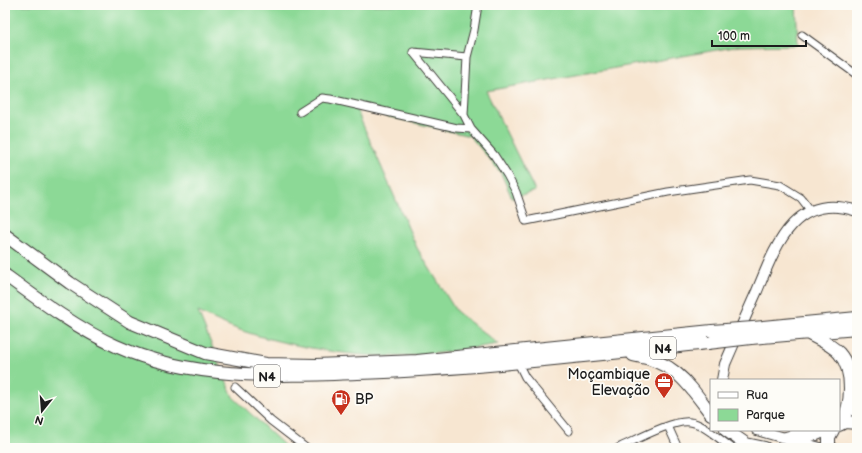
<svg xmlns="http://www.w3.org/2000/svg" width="862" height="453" font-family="'Balsamiq Sans',sans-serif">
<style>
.green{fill:#8cd996;stroke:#547a59}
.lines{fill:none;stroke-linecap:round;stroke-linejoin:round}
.minor-casing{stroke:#3d3a37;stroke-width:9}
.secondary-casing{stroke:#3d3a37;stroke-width:12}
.primary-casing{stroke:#3d3a37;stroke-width:14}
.trunk-casing{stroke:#3d3a37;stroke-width:14}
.minor{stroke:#fff;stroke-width:7}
.secondary{stroke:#fff;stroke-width:10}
.primary{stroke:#fff;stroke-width:12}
.trunk{stroke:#fff;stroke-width:12}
.trunk-bridge-casing{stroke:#3d3a37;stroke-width:14;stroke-linecap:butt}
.trunk-bridge{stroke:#fff;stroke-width:12}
.labels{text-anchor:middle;stroke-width:3.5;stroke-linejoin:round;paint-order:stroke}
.shield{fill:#fdfcf7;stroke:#605f5e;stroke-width:1}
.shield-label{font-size:13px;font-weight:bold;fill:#1c1c1c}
.poi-label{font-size:14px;fill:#1c1c1c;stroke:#fdfcf7;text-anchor:end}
</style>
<rect width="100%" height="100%" fill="#fdfcf7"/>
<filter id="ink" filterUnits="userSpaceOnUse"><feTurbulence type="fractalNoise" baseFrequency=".025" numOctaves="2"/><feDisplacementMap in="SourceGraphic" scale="8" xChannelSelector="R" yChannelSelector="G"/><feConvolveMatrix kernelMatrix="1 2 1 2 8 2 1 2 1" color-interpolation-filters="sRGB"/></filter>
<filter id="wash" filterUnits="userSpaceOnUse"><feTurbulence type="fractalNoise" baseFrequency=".012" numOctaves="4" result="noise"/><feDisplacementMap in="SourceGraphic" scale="16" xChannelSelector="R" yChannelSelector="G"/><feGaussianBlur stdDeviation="0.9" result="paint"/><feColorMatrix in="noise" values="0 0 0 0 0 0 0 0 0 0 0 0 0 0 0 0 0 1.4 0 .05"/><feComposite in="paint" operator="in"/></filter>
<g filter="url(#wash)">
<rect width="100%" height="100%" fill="#f7e6d1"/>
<path class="green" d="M5 5H796L798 45 739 46 486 91 535 191 512 198 501 173 470 136 356 109 417 248 456 311 498 344C459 350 419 358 380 356 340 355 275 343 237 329 224 324 211 318 198 312L233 397 285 446 281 448H5Z"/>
</g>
<g filter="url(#ink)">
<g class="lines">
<defs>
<path id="minor" d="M478 5 474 30 467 57 464 115 471 129 494 155 507 175 516 192 526 221 668 192 750 180 780 185 801 198 811 211
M802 35 857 75
M413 52 464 115
M413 52 467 57
M300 112 322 98 330 99 457 128 471 129
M518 363 525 377 569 431
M235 387 271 421 306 448
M668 426 678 448
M618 448C634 441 674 419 690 422 703 423 721 441 732 448"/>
<path id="secondary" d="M722 380 725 364C736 339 746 315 757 291 776 245 795 191 857 211
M757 430 820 448
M802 437 817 435 829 430"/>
<path id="primary" d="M839 425 845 422 857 423
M829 448V437L833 430"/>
<path id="trunk" d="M5 235 70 283 130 322 205 353 266 364 316 365 417 361 712 331
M5 275C39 300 78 329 116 346 191 380 277 376 357 373 475 369 591 355 708 343
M753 328 857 318
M807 333C818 339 831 344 839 353 854 370 853 406 840 424
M751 338 857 329
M633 355C675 362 687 382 711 414
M857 372 855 385 857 412
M726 430 746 444 765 448
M786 438 812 430"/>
</defs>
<use href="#minor" class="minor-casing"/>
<use href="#secondary" class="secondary-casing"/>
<use href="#primary" class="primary-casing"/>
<use href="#trunk" class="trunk-casing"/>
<use href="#minor" class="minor"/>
<use href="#secondary" class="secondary"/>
<use href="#primary" class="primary"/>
<use href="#trunk" class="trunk"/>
<defs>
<path id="trunk-bridge" d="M712 331 753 328
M708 343 751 338"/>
</defs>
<use href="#trunk-bridge" class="trunk-bridge-casing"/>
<use href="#trunk-bridge" class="trunk-bridge"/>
</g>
</g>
<defs>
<symbol id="office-pin" viewBox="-11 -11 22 30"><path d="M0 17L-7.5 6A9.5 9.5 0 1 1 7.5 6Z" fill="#c8321e" stroke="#fdfcf7"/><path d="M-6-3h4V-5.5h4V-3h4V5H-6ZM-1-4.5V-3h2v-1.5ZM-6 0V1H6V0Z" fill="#fff"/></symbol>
<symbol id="fuel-pin" viewBox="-11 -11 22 30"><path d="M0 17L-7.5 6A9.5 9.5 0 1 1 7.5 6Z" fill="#c8321e" stroke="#fdfcf7"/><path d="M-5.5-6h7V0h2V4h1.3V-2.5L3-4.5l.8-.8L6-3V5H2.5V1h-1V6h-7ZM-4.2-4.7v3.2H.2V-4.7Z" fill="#fff"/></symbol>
</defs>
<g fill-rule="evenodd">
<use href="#office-pin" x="653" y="371" width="22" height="30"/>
<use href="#fuel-pin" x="330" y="388" width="22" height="30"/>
</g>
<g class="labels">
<g class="shield">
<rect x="650" y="337" width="26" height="22" rx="3"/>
<rect x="254" y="365" width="26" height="22" rx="3"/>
</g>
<g class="shield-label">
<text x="663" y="353">N4</text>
<text x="267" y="381">N4</text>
</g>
<g class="poi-label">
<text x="650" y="379">Moçambique<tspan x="650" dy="16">Elevação</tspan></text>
<text x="355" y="404" text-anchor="start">BP</text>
</g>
</g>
<rect width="862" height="453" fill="none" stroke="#fdfcf7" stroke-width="20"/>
<rect x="710" y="379" width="130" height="52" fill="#fdfcf7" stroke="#a3a29f"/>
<rect x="718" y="392" width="20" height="6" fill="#ffffff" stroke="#a3a29f"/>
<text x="746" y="399" font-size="12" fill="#1c1c1c">Rua</text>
<rect x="718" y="409" width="20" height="12" fill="#8cd996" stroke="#a3a29f"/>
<text x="746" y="419" font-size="12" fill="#1c1c1c">Parque</text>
<g transform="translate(42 411) rotate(197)" stroke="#fdfcf7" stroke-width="3" paint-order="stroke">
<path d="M0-3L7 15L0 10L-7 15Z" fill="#1c1c1c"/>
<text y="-6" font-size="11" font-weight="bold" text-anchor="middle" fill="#1c1c1c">N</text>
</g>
<path d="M712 40v6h94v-6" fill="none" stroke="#1c1c1c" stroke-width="2"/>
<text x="718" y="40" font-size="12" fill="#1c1c1c" stroke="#fdfcf7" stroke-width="3" paint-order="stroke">100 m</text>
</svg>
